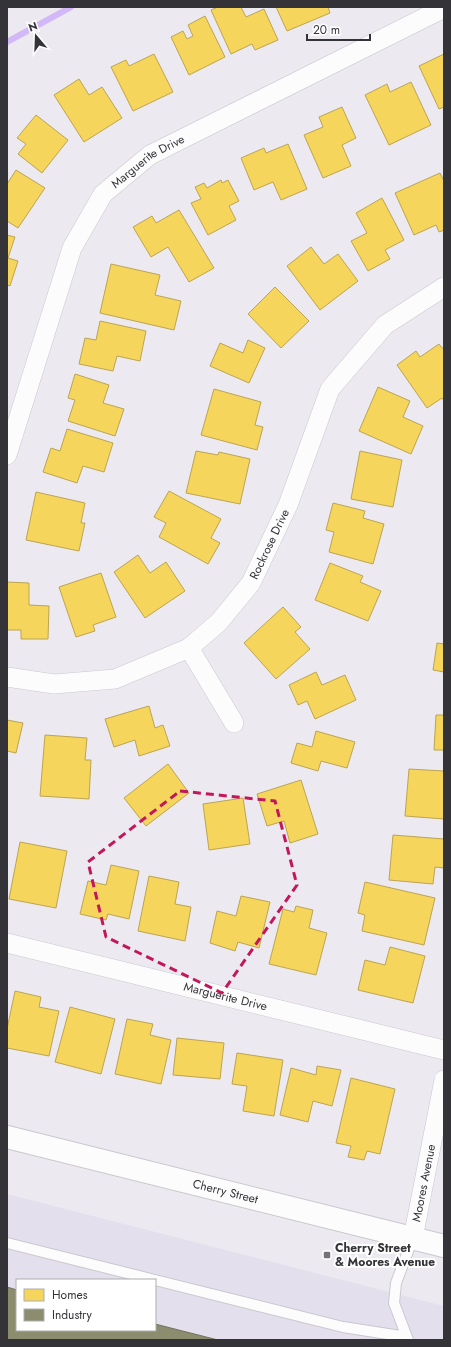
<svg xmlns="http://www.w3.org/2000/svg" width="451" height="1347" font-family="Jost,sans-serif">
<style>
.built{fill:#e4dfed;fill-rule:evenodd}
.homes{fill:#f6d55c;stroke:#bca451}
.industry{fill:#8c8c6e;stroke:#72715e}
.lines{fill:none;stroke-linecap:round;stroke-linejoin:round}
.stream{stroke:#d3b8f8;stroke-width:6}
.lane-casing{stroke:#cac8ce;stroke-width:12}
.street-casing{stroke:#cac8ce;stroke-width:20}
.secondary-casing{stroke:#cac8ce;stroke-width:24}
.lane{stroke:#fcfcfd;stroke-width:10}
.street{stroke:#fcfcfd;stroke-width:19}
.secondary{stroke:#fcfcfd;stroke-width:22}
.marked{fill:none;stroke:#c2185b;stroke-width:3;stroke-dasharray:8 5;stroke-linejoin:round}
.poi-dot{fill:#747378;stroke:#fff;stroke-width:1.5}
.labels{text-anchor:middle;stroke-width:4;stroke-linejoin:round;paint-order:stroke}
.street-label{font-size:12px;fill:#343338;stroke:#fff}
.poi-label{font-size:12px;font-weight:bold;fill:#343338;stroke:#fff;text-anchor:start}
</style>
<rect width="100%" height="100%" fill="#eceaf0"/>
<path class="built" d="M7 1194 444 1306V1340H7ZM17 1280H155V1330H17Z"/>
<path class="homes" d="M218 7H241L246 17 264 9 278 40 255 50 252 44 231 54 211 10Z
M276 7H328L330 13 287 31Z
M205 16 225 57 189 75 171 37 183 31 187 39 193 36 188 25Z
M154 54 173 92 133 111 111 67 126 60 129 66Z
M444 54V107L439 109 419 66Z
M79 79 89 95 102 87 122 118 84 142 54 95Z
M411 82 431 125 389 145 365 95 387 84 390 92Z
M342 107 356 138 342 145 351 166 323 178 304 135 323 127 319 117Z
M36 115 68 140 42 173 18 154 26 144 17 138Z
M288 144 307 189 281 200 273 182 254 190 241 158 264 148 266 153Z
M16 170 45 188 18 228 7 221V184Z
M440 173 444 181V230L439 232 436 225 414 235 395 193Z
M221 180 222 183 228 180 239 201 229 206 236 220 208 235 191 203 201 199 195 187 204 183 207 188Z
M382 198 404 240 385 250 390 259 368 271 351 241 367 233 356 213Z
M179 210 214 268 189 282 168 247 151 257 133 227 152 216 156 223Z
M7 235 15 237 8 258 18 261 10 286 7 285Z
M311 247 324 264 338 254 358 281 320 310 287 266Z
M111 264 160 275 155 295 181 301 174 330 100 313Z
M275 287 309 321 281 348 248 314Z
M100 321 146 331 140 361 117 356 113 371 79 364 85 338 96 340Z
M248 340 265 348 249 383 210 366 220 343 243 353Z
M439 344 444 350V401L442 398 427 408 397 365 416 351 420 357Z
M75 374 109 385 103 403 124 409 115 436 68 421 75 400 68 398Z
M378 387 410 401 403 417 423 426 411 454 359 431Z
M214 389 261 402 255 425 263 427 257 450 201 435Z
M67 429 113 443 104 472 83 466 77 483 43 472 51 448 60 451Z
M196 451 218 455 219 452 250 459 240 504 186 493Z
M360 451 402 460 393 507 351 499Z
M169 491 221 519 211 538 220 543 208 564 159 537 166 523 154 517Z
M36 492 85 503 81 523H85L79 551 26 540Z
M333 503 365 511 363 518 384 524 373 564 329 552 334 532 326 530Z
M138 555 150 573 166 562 185 591 145 618 114 572Z
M330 563 363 576 360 582 381 591 368 621 315 600Z
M101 573 116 617 93 625 95 631 76 637 59 587Z
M7 582 29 583V605L49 606 48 639H21V630H7Z
M283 607 301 627 295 632 310 649 276 679 244 643Z
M437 643 444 644V672L433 670Z
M316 672 322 685 345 675 356 700 315 719 307 701 298 705 289 685Z
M149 706 155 728 163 725 170 746 139 756 135 740 114 747 105 719Z
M436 715H444V750H434Z
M7 720 23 723 16 753 7 751Z
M316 731 355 742 347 768 321 761 318 771 291 763 297 743 312 747Z
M45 735 87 738 85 760H91L89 799 40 796Z
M168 764 189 793 146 826 124 798Z
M409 769 444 771V819L405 816Z
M301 780 318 834 290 843 284 821 267 826 257 794Z
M243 798 250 844 209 850 203 804Z
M393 835 444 839V868L435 867 433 884 389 880Z
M20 842 67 851 56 908 9 899Z
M111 865 139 871 129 919 108 914 106 920 80 914 88 881 106 885Z
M149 876 179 882 175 904 191 907 185 941 138 931Z
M365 882 435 898 424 945 362 931 365 915 358 913Z
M241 896 270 902 259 948 238 942 235 951 210 943 217 911 236 916Z
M296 906 313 910 309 928 327 933 316 975 269 964 283 909 294 912Z
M390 947 425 956 413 1003 358 990 365 960 385 965Z
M15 991 41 997 39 1007 59 1011 49 1056 7 1048V1029Z
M70 1007 115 1019 101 1074 55 1062Z
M127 1019 153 1024 150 1035 171 1040 161 1084 115 1074Z
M177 1038 224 1043 220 1079 173 1075Z
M237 1053 283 1060 274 1116 243 1111 247 1086 232 1084Z
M317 1066 341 1070 332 1106 313 1101 308 1122 280 1115 291 1068 316 1075Z
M351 1078 395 1089 380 1154 367 1151 364 1160 348 1157 351 1146 336 1143Z"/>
<path class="industry" d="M7 1287 17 1290V1330H155V1324L218 1340H7Z"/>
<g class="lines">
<path class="stream" d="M7 42 71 7"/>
<defs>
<path id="lane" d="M7 1243 155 1280
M155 1280 343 1327 407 1337
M408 1340 394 1303 396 1283 413 1238"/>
<g id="street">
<path id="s1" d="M7 455 72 248 103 194 150 155 444 8"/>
<path d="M189 648 234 723"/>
<path id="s2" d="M7 677 54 684 115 679 189 648 219 622 251 583 288 505 330 389 385 325 444 287"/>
<path id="s3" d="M7 943 444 1050"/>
<path id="s4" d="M413 1238 444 1080"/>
</g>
<g id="secondary">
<path id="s5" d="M7 1137 444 1246"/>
</g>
</defs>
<use href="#lane" class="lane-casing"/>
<use href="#street" class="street-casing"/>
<use href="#secondary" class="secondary-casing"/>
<use href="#lane" class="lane"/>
<use href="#street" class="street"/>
<use href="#secondary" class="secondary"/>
</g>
<path class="marked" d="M180 791 275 801 297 885 222 993 106 937 88 862Z"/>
<rect class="poi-dot" x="323" y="1251" width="8" height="8" rx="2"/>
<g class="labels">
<g class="street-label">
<text dy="4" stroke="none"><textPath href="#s1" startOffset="335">Marguerite Drive</textPath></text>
<text dy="4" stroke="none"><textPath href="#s2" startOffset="322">Rockrose Drive</textPath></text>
<text dy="4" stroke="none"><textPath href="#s3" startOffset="225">Marguerite Drive</textPath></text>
<text dy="4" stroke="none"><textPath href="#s4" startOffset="56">Moores Avenue</textPath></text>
<text dy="4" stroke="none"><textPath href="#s5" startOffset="225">Cherry Street</textPath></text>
</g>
<g class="poi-label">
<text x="335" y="1252">Cherry Street<tspan x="335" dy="14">&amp; Moores Avenue</tspan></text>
</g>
</g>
<rect width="451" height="1347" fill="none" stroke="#343338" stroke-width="16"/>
<rect x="16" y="1279" width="140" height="52" fill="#ffffff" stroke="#aeadaf"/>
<rect x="24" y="1289" width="20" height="12" fill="#f6d55c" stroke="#aeadaf"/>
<text x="52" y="1299" font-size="12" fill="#343338">Homes</text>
<rect x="24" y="1309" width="20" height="12" fill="#8c8c6e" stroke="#aeadaf"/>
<text x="52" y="1319" font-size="12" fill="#343338">Industry</text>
<g transform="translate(36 36) rotate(341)" stroke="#ffffff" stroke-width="3" paint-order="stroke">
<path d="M0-3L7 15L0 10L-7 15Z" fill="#343338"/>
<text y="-6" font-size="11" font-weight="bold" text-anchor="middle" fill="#343338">N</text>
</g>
<path d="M307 34v6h63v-6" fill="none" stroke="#343338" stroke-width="2"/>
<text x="313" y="34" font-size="12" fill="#343338" stroke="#ffffff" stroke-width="3" paint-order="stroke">20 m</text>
</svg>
